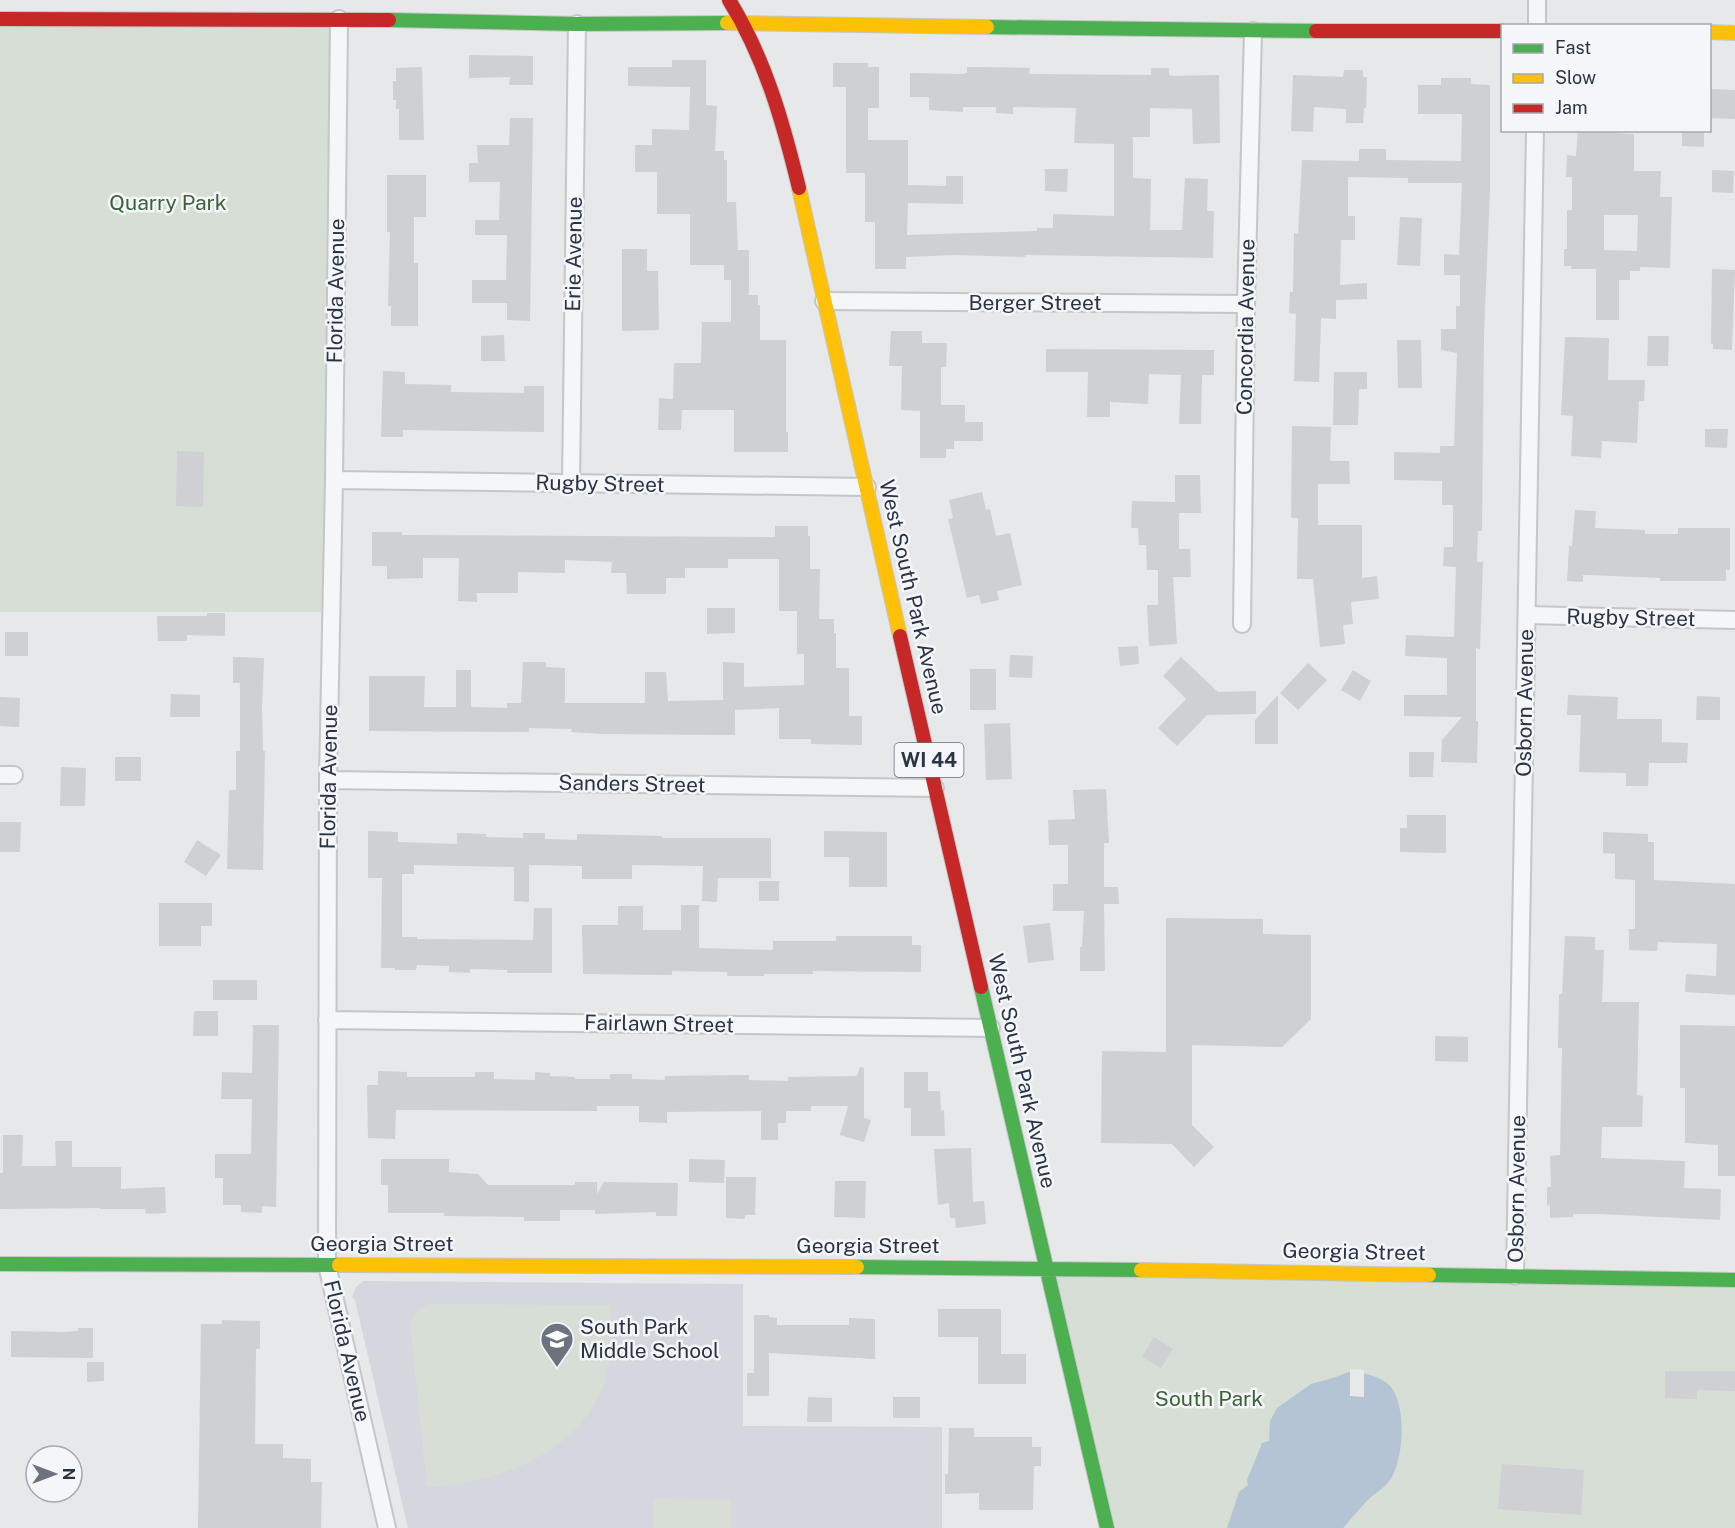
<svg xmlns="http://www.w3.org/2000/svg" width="1735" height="1528" font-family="'Public Sans',sans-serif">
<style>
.built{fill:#d4d7dd}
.green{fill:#d6ded6}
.water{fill:#b4c4d5}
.pier{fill:#e6e8ea}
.building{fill:#ced0d3;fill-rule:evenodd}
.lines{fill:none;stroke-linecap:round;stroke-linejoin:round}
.street-casing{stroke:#c4c6c8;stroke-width:20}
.fast-casing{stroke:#c4c6c8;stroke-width:16}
.slow-casing{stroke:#c4c6c8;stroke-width:16}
.jam-casing{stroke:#c4c6c8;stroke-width:16}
.street{stroke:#f5f6f7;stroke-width:16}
.fast{stroke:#4caf50;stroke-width:14}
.slow{stroke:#ffc107;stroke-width:14}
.jam{stroke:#c62828;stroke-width:14}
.labels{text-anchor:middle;stroke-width:5;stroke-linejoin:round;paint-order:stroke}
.shield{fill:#f4f6f9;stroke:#676e7b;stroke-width:1.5}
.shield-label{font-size:20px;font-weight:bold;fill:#2b3445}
.park-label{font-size:21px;fill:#3f6138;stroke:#f4f6f9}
.street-label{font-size:21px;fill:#2b3445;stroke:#f4f6f9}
.poi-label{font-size:21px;fill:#2b3445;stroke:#f4f6f9;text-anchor:start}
</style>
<rect width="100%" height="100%" fill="#e6e8ea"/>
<path class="built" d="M363 1281 743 1284V1426L942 1427V1528H408L355 1300 352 1297 356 1287Z"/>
<path class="green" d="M0 19H339L332 612H0Z
M1046 1268 1735 1280V1528H1106Z
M428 1304 611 1305C612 1331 612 1358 604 1383 580 1454 495 1484 427 1487L410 1325C413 1315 418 1309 428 1304Z
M654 1499 731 1500V1528H654Z"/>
<path class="water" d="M1348 1372C1362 1372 1376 1375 1387 1383 1407 1399 1404 1454 1393 1475 1386 1489 1373 1493 1364 1504 1357 1512 1350 1520 1343 1528H1227L1239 1492 1248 1485 1247 1480 1262 1443 1269 1441 1270 1421 1277 1408 1311 1384 1336 1377Z"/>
<path class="pier" d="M1350 1369 1364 1370V1397L1350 1396Z"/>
<path class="building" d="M469 55 533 56V85H509L510 77 469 78Z
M672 60H706V105L717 106 715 151H724V160H727V202H736L738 250H749V295H758V305H760V340H786V432H788V452H734V410H682L681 430H658L659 398 673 399 674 363H701L702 322H731V280H724V265H690V214H657V172H635V145H652V129L689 130 690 87 628 86V67H672Z
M833 63H868V67H879V108H868V140H908V185L946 186V176H963V204L908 203 907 235 1037 231V228H1053V214L1114 216V144L1074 143 1076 108 1013 107V114L996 113V107H963V112L929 110V97H910V73L962 74 967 73V67H983L1030 68 1029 74 1151 75V68H1169V75L1173 76 1219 75 1220 143 1193 144 1192 109 1150 108V137H1133V178L1151 179 1150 230H1182L1185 178 1208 179 1207 211H1214L1213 258 1025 255V257L955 255 906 257V269H875V222H865V173H846V87H833Z
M422 67 424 140H399V109H396V100H393V81H396V68Z
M1344 70H1363V77H1367L1366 108H1364L1363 123H1346V109L1314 107 1313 132 1291 131 1293 75 1343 77Z
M1441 78H1471V84L1490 85V190L1484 334 1482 531H1478L1477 562H1483L1480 649 1476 648V721H1478L1477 763 1441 762 1442 740 1462 717 1404 716V695H1447V658L1405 656 1406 635 1454 637 1456 567 1443 566 1444 547H1453V505H1442V481L1394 480V452L1440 453V446H1454L1457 353 1441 350V329H1456V306H1460V275H1444V254L1459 255 1462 183H1408V178L1348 177V216H1355V240H1341L1340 285 1367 283V299L1336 300V319L1321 318 1319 382 1294 381 1296 314 1289 313 1290 292H1293L1294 233 1298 234 1302 160 1359 161V149H1386V160L1461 161 1462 114H1418V85H1441Z
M1710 89 1735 90V119L1710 118Z
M510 118H533L530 321 507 320V303H472V280H506L507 235H475V220H499L500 182H469V163H478L477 145H509Z
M1578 130H1617L1616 133 1634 134V171H1661L1660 197H1672L1670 268 1640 267V271H1630V280H1619V320H1596V269H1571V266H1564V249H1567V210H1572V177H1566L1567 155 1576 156ZM1604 215H1638L1637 251 1604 250Z
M1682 130H1704V147L1682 146Z
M1045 169H1068L1067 192 1045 191Z
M1712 170 1734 171 1733 193 1712 192Z
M387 175H426V217H414V263H418V326H391V306H388L390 232H387Z
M1400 217 1422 218 1420 266 1397 265Z
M622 249H647V271H658L659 330 622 331Z
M1712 269 1735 270 1732 350 1713 349V344H1711Z
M891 331H922V343H947L946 367H941V405H965V422H983V441H954V449H946V458H920V411L901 410 902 366H889Z
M504 335 505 361H481V336Z
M1648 336H1669L1668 366H1647Z
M1565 337 1609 338 1608 380H1645L1644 401H1639L1637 443 1602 441 1601 458 1571 456 1573 416 1561 415Z
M1397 340H1421L1422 388H1398Z
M1046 349 1214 350V375H1202L1201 424H1179L1181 375 1149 374 1148 404 1110 402V417H1087L1088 372H1046Z
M383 371 405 372V384L451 385V392L524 393V386H544V432L403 430V437H381Z
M1334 372H1367V389H1359L1358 425H1333Z
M1292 426 1331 427 1330 461H1349L1350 484H1318V525H1362V578L1377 576 1379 599 1351 602 1353 624 1343 625 1345 644 1320 647 1313 579H1297L1298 518H1291Z
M1705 429H1728L1727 448 1705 447Z
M177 451 204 452 203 507 176 506Z
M1175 475H1200L1201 513H1179V549H1190L1191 577H1173L1177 644 1149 646 1147 605H1158V570H1147L1146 545H1139L1138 528H1131L1132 501 1175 502Z
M982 492 986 510 990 509 996 536 1010 533 1022 585 997 591 999 600 981 604 979 595 967 598 948 519 953 518 949 500Z
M1575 510 1596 511 1595 528 1645 530V534H1678V528H1730V570H1726V581H1660V578L1589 575H1583V582L1567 581 1569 546H1572Z
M775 526H808V536H810V569H820L819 619H834V633H836V668H849V716H862V745L811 744V739H779V708L735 710V735L604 734 571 732 572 729 529 728V732L369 731V676H425L424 707H456V670H471V707L507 708V703H521L523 662H546V667L565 668V703H645V672H666L668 701 723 700V662L744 663V687L804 685V654H797V611H779V559H728V568H685V578H666V594H627L626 573H611L612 562 565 560V573L518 572V593H477V602L458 601 459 558H423V578L387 579V566H372V532H402V535L775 537Z
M707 608H735V633L707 634Z
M207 613H225V636L187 635V641H158L157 616H207Z
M5 632H28V656H5Z
M1138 646 1139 664 1120 666 1118 647Z
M1010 655 1033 656 1032 678 1009 677Z
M233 657 264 658 262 709 263 751H265L263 870 227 869 229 790H236V751H240V683H233Z
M1181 657 1218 692 1256 691V714L1207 715 1177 746 1158 728 1186 699 1163 676Z
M1308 663 1327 680 1298 710 1280 693Z
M970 669H996V710H970Z
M1353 670 1371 681 1360 701 1341 690Z
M171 694 200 695V717H170Z
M1278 695V744H1255V720Z
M1568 695 1618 697 1617 719H1662V742L1688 743 1687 763H1649L1648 786H1626V773L1579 772 1581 715H1567Z
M1697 696 1720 697V720H1696Z
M0 697 20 698 19 727 0 726Z
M1010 723 1012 779 986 780 984 724Z
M1409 752H1434L1433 777H1409Z
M115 757H141V781H115Z
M61 767 86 768 85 806H60Z
M1106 789 1109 843H1104V887H1118L1119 904H1104L1105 971H1080V947H1082L1084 911H1053V884H1068V845H1049L1048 820 1075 819 1073 790Z
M1407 815H1446V853L1400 852V828H1407Z
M0 822H21L20 852H0Z
M368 831 398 832V842L457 844V833L486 834V837L523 838V833H545V839L577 840V834L662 836V838H771V878H718L717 902 702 901 703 866 632 865V879H582V866L529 865V902L514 901V867L414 865V874H402V937H417V939L533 940 534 908H552V973H507V970L470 969V973L449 972V966L417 965 416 970H395V968H381L382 878H368Z
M824 831 887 832V887H849V857H824Z
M1603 832 1648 834V842H1654V880L1735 884V995L1685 992 1686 974 1716 976 1717 944 1658 942 1657 951 1629 950V929H1635V880L1615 879V854L1603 853Z
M197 840 221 855 206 876 184 862Z
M759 881H779V901H759Z
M159 903H212V926H201V946H159Z
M681 905H699V948L773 950V941H836V936H912V945H921V972L813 971V974H764V976H727V972L672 971V975L583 974 582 925H618V906H643V930H681Z
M1166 918 1263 919V934L1311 935V1019L1282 1047 1192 1045V1125L1214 1147 1194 1167 1172 1144 1101 1143 1102 1051 1166 1052Z
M1050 923 1054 960 1028 963 1023 926Z
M1565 936 1595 937V950H1604L1602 1002H1639L1637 1095 1643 1096 1642 1127H1602L1601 1158 1685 1161 1684 1188 1721 1189 1720 1220 1600 1214H1573V1217L1550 1218V1205L1547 1206V1187H1551L1550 1156 1560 1155 1562 1048H1558L1559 994H1562Z
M213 980H257V1000H213Z
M194 1011H218V1036H193Z
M253 1025H279L276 1207 262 1206V1213L241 1212V1205H223V1178H215V1154H251L252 1099H221L222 1072 252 1073Z
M1680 1025 1735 1026V1176H1718V1145L1685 1143V1088H1680Z
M1435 1036 1468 1037V1062L1435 1061Z
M860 1067 864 1068V1118L871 1120 864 1142 840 1135 848 1106H811V1111H786V1123H778V1140H761V1111L667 1112V1123L639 1122V1106H597V1111L396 1110 395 1139 368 1138 367 1085H378V1071L407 1072V1077H475V1072H494V1079L535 1080V1072L550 1073V1076L575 1077V1079H610V1074H632V1079L665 1080V1076L749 1075V1080L788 1081V1077L857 1076Z
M904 1072H928V1091H940L941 1111 944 1110 945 1136H911V1108H904Z
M3 1135H23L22 1166H56L55 1141H72V1167H121V1189L165 1187 166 1213 146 1214 145 1209H100V1208L0 1209V1173H3Z
M971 1148 973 1202 984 1201 986 1224 956 1228 955 1218H950L949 1203 938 1205 934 1149Z
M381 1159H449V1172L478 1174 488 1185H575V1182H597V1194L604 1182 678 1183 677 1216H656V1212L595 1214V1210H560V1221H524V1217L444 1216V1213H388V1185H381Z
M689 1159 725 1160 724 1183 689 1182Z
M726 1177H756L755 1215H745V1219L726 1218Z
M835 1181H866L865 1218 834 1217Z
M938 1309H1001V1354H1026V1384H978V1337H938Z
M754 1315H769V1317L777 1318V1325H849V1318L875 1319V1359L769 1353V1396H747V1373H754Z
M222 1320 260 1321V1349H256L255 1444H283V1458L311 1459V1482H322L321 1528H198L201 1324H222Z
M78 1328H93V1358L11 1357V1331L64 1332 78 1331Z
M1154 1337 1173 1349 1161 1368 1142 1357Z
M87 1362H104V1381L87 1382Z
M1665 1371H1735V1391L1697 1390V1399L1665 1398Z
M808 1397 832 1398V1422H807Z
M893 1397H920V1418H893Z
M949 1428H974V1437H1032V1447H1041V1466H1034L1033 1510H979V1493L945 1494V1474H948Z
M1502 1464 1584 1470 1581 1515 1498 1509Z"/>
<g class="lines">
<defs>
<path id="street" d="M339 19 334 480 328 780 327 1265 387 1528
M1537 26V0
M824 301 1246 304
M334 480 867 487
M571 484 577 24
M1527 615 1735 620
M1242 624 1246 304 1253 31
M0 775H14
M328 780 935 788
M327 1020 991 1028
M1515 1276 1535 130"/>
<path id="fast" d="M389 20 577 24 727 23
M987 27 1316 31
M981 987 1107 1528
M0 1264 339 1265
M857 1267 1141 1270
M1429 1275 1735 1280"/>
<path id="slow" d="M727 23 987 27
M1710 32 1735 33
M799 188 900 636
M339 1265 857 1267
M1141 1270 1429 1275"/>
<path id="jam" d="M729 0C765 58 783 122 799 188
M0 19 389 20
M1316 31H1502
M900 636 981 987"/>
</defs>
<use href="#street" class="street-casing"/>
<use href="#fast" class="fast-casing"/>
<use href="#slow" class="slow-casing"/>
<use href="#jam" class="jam-casing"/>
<use href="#street" class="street"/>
<use href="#fast" class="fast"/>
<use href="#slow" class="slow"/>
<use href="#jam" class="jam"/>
</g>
<defs>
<symbol id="school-pin" viewBox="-11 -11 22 30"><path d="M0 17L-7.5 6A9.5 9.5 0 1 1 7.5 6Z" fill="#6c737f" stroke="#f4f6f9"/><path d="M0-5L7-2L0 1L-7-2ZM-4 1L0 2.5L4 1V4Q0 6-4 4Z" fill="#fff"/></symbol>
</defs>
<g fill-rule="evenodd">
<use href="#school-pin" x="538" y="1320" width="38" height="52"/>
</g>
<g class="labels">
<rect class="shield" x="894.5" y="743" width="69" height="34" rx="4.5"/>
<g class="shield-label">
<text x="929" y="767">WI 44</text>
</g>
<g class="park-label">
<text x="168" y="210">Quarry Park</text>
<text x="1209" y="1406">South Park</text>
</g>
<g class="street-label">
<text transform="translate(574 254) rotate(-89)" y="7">Erie Avenue</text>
<text transform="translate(336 291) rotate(-89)" y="7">Florida Avenue</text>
<text x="1035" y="310">Berger Street</text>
<text transform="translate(1246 327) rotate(-89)" y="7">Concordia Avenue</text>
<text transform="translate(600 484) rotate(1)" y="7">Rugby Street</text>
<text transform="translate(913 597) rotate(77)" y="7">West South Park Avenue</text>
<text transform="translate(1631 618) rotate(1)" y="7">Rugby Street</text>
<text transform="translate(1525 703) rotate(-89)" y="7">Osborn Avenue</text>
<text transform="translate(329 777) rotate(-89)" y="7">Florida Avenue</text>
<text transform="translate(632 784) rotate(1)" y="7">Sanders Street</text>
<text transform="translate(659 1024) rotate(1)" y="7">Fairlawn Street</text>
<text transform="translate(1022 1071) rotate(77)" y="7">West South Park Avenue</text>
<text transform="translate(1517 1189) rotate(-89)" y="7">Osborn Avenue</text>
<text x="382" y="1251">Georgia Street</text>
<text x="868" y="1253">Georgia Street</text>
<text transform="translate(1354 1252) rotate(1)" y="7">Georgia Street</text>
<text transform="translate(347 1351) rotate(77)" y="7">Florida Avenue</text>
</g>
<g class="poi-label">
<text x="580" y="1334">South Park<tspan x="580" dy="24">Middle School</tspan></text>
</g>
</g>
<rect x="1501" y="24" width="210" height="108" fill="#f4f6f9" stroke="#a4a8b1" stroke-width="1.5"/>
<rect x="1513" y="44" width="30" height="9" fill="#4caf50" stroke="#a4a8b1" stroke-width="1.5"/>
<text x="1555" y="54" font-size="18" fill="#2b3445">Fast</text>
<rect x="1513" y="74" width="30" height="9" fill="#ffc107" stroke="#a4a8b1" stroke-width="1.5"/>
<text x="1555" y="84" font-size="18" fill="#2b3445">Slow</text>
<rect x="1513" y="104" width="30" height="9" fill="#c62828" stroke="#a4a8b1" stroke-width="1.5"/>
<text x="1555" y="114" font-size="18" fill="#2b3445">Jam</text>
<g transform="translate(54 1474) rotate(90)"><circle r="28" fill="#f4f6f9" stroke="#a4a8b1" stroke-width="1.5"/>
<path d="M0-4.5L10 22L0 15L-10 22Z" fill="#6c737f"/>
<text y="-9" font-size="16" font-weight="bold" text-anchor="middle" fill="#2b3445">N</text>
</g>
</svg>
